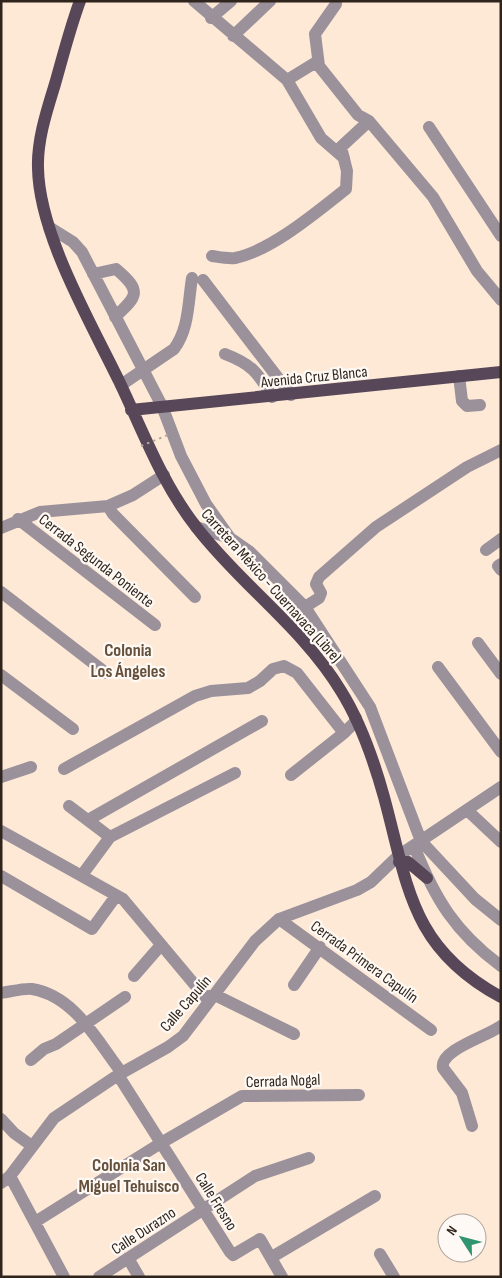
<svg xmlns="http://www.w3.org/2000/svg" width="502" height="1278" font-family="'Sofia Sans Condensed',sans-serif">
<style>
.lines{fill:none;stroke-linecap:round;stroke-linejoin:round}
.minor{stroke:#9b919b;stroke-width:12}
.major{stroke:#574758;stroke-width:12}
.path-bridge{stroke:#b7a697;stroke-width:2;stroke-dasharray:2.5 4;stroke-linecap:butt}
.labels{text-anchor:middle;stroke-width:4.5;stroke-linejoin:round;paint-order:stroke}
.street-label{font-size:16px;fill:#2f251d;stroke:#fef9f4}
.neighbourhood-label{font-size:18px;font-weight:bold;fill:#64503b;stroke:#fef9f4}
</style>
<rect width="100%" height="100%" fill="#fde9d6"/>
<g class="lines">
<path class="minor" d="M194 1 287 80 321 138 344 158
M336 4 315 34 319 66 358 115 369 121
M211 18 231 1
M233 36 270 1
M287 80 318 61
M429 127 501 236
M49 227 73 242 82 252 162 406 181 456 206 504 230 538
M212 256C219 257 228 259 235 258 271 251 318 211 346 189L347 171 341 147 369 121 433 197 477 271 501 300
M93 274 116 269C142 291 138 296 115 317
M203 280 291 395
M225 354C251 364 258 372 272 397
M459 376 462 401 467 406 480 405
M121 385 174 349C189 329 188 303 192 278
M108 506 113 514 195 597
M18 519 155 625
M196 527 230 538 250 552 305 607 370 707 421 841 475 899 501 920
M1 528 40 512 108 506 133 495 164 475
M486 550 501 539
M501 564 498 566 501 570
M1 592 106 673
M305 607 319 598 321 593 316 584 319 577 376 527 467 467 501 450
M478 643 501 674
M438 667 501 752
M1 675 73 729
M64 769 195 696 211 691 248 688 260 681 273 669 284 666 297 673 344 733 354 723 356 718
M291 775 344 733
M1 777 31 767
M69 806 110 837
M467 810 501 842
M88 820 262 721
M1 831 123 899 205 997 215 995 294 1034
M414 846C435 899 455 932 501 966
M82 875 110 837 235 773
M1 876 92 929 116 896
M279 919 431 1030
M134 976 161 945
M294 985 320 947
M1 993C10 992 23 988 32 989 75 996 97 1041 122 1073
M31 1060 44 1049 56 1044 125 997
M118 1075 230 1252 233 1255 260 1239 282 1277
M1 1119 14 1133 32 1146
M472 1126 462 1093 443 1068C439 1050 488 1036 501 1026
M10 1176 64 1277
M1 1183 10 1176 54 1118 118 1075 168 1047 183 1036 255 941 279 919 357 890 371 882 398 856 501 787
M35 1222 161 1143 242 1096 359 1095
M380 1254 394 1277
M272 1257 375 1196
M128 1258 139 1277
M99 1277 255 1176 309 1158"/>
<path class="major" d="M80 1C70 28 63 56 55 84 47 110 37 140 38 168 39 234 90 321 119 381 143 431 162 484 197 528 241 585 303 628 341 691 361 723 374 761 384 797 408 885 410 948 501 997
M131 410 501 372
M399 862H408L427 878"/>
<path class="path-bridge" d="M141 446 168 435"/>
</g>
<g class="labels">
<g class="street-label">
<text transform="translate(314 376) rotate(-6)" y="6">Avenida Cruz Blanca</text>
<text transform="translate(97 560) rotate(38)" y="6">Cerrada Segunda Poniente</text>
<text transform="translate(272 585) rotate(48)" y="6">Carretera México - Cuernavaca (Libre)</text>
<text transform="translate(365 961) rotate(36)" y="6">Cerrada Primera Capulín</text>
<text transform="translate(185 1003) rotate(-49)" y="6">Calle Capulín</text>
<text transform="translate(283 1080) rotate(-2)" y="6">Cerrada Nogal</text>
<text transform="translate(217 1201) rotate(58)" y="6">Calle Fresno</text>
<text transform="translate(143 1230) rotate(-33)" y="6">Calle Durazno</text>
</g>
<g class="neighbourhood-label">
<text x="128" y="656">Colonia<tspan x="128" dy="21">Los Ángeles</tspan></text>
<text x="129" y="1171">Colonia San<tspan x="129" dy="21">Miguel Tehuisco</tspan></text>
</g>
</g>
<rect width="502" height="1278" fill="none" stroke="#2f251d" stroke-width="5"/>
<g transform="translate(462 1238) rotate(306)"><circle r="24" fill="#fef9f4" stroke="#aba49e"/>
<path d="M0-4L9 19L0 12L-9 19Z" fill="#309470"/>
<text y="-8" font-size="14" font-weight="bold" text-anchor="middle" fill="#2f251d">N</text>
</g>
</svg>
